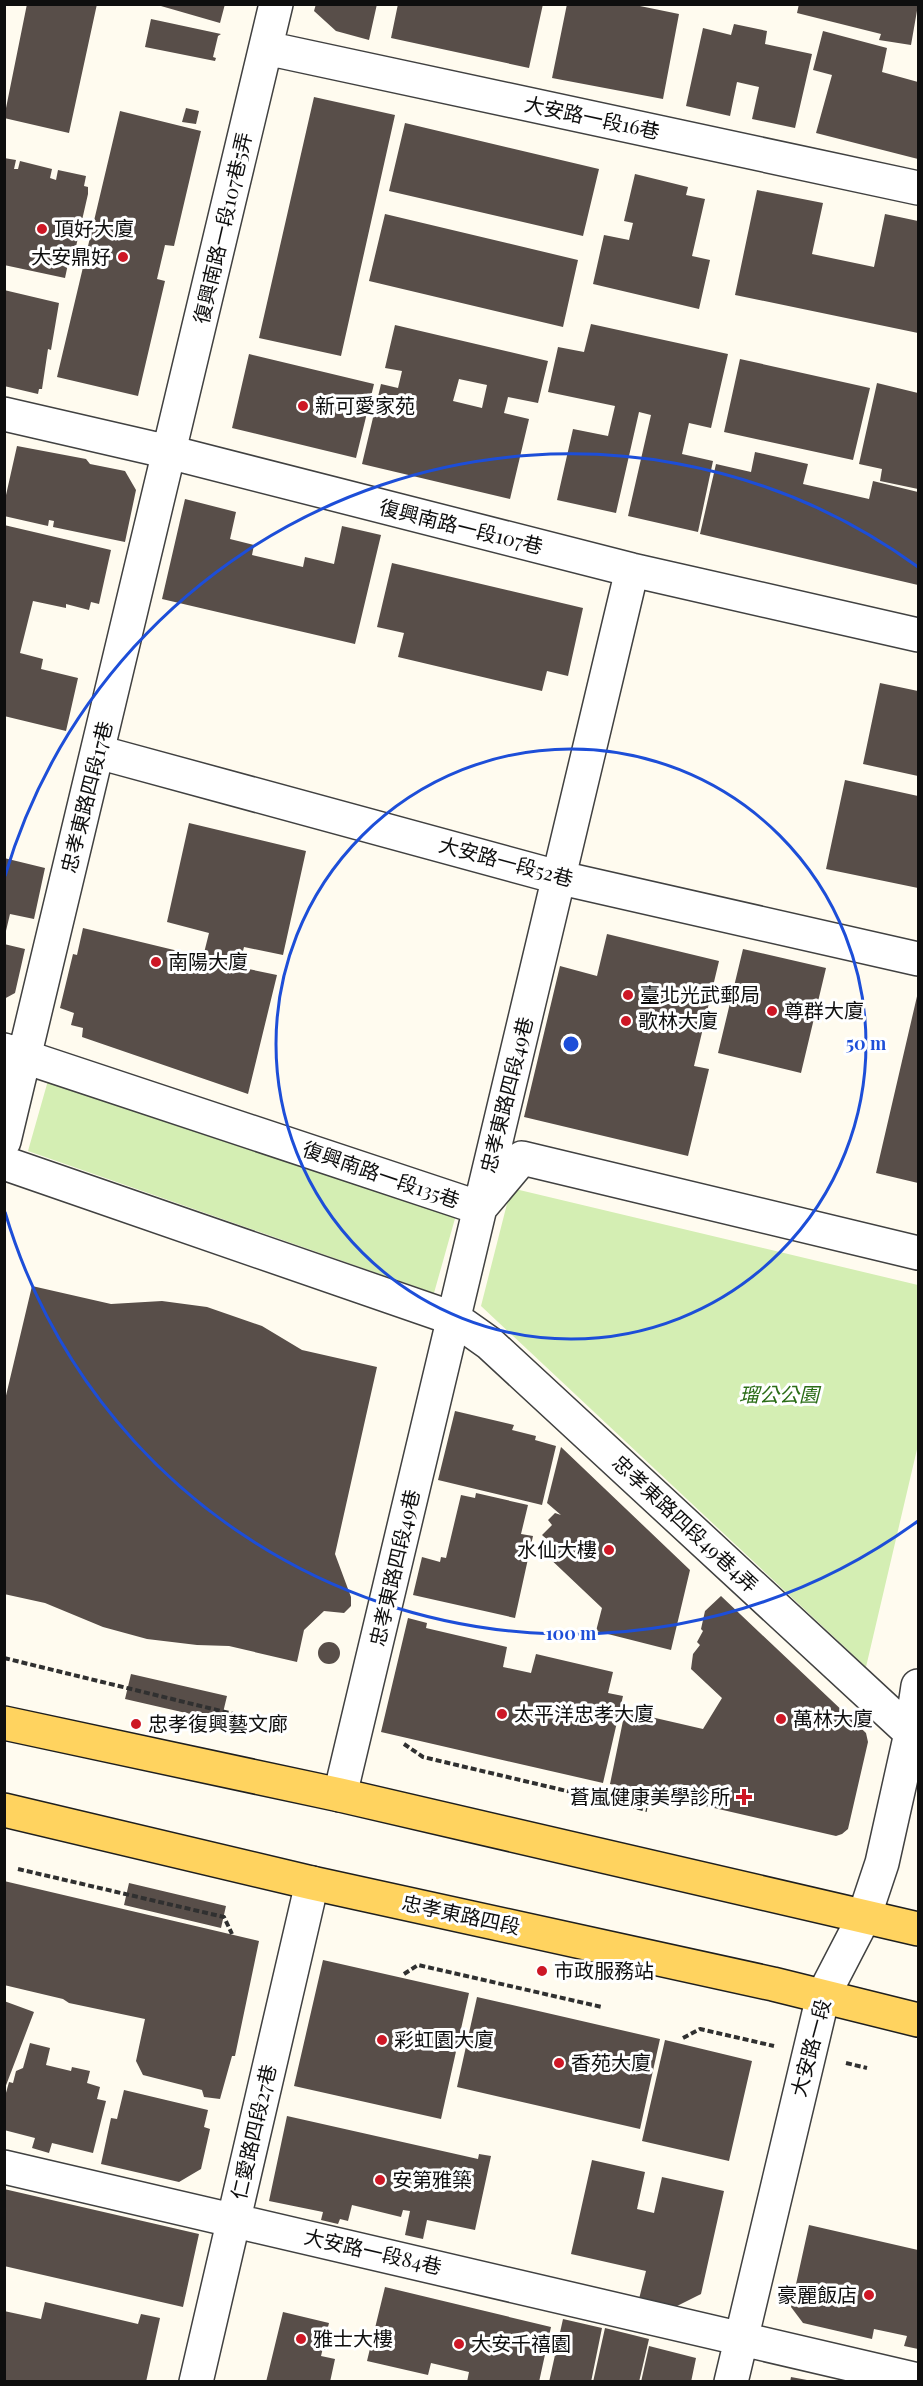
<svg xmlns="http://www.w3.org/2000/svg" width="923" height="2386" font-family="'Playfair Display','Noto Sans TC',serif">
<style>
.grass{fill:#d4eeb3}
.building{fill:#584e49;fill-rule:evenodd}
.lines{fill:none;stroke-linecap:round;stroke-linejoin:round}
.minor-casing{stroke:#414141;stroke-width:36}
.major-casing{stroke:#1f1f1f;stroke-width:36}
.path{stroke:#303030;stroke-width:4;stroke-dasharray:6 3;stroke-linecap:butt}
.minor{stroke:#fff;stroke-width:33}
.major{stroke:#ffd35f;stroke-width:33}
.ring{fill:none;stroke:#1d4ed8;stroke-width:3}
.poi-dot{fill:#cd1725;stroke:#fff;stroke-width:2}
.labels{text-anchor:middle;stroke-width:6;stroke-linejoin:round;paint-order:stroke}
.street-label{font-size:20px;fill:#0e0e0e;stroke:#fff}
.poi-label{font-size:20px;fill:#0e0e0e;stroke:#fff;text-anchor:start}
.park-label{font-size:20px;font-style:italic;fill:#2b6d17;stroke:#fff}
.centre{fill:#1d4ed8;stroke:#fff;stroke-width:3}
.ring-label{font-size:18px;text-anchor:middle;font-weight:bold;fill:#1d4ed8;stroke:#fff;stroke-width:6;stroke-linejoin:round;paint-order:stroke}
</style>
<rect width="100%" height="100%" fill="#fffbef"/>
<path class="grass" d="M49 1077 456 1215 434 1293 28 1151Z
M511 1188 918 1285V1445L866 1667 481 1306Z"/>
<path class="building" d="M27 4H97L69 133 4 118Z
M154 4H225L220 23Z
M316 4H377L369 40 336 31 314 11Z
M398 4H543L529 68 391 38Z
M567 4H630L679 14 663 99 552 78Z
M799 4H918V5L911 45 879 40 881 34 797 13Z
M151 19 221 34 218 36 213 57 216 58 215 61 145 47Z
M734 24 767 31 765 44 812 54 795 128 752 119 759 87 737 82 730 116 686 106 703 28 731 35Z
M823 31 887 48 882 72 918 82V159L816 133 832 75 813 70Z
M314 97 395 115 341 356 259 338Z
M186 108 199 111 196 124 182 122Z
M120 111 201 131 174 246 165 245 157 279 165 281 138 396 57 377Z
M405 123 599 169 583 236 389 191Z
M4 158 16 160 14 169H18L20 161 52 169 50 178 56 180 58 170 86 176 84 186 88 187V194L72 264H68L65 278 4 265Z
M635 174 688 187 686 195 705 199 692 256 710 260 699 309 593 284 604 235 629 240 633 223 624 221Z
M757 190 823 203 812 254 874 267 885 214 918 221V333L735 295Z
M385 214 578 260 563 327 369 281Z
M4 290 59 303 51 350 48 349 42 389H39L38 394 4 386Z
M591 324 728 354 711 428 689 423 682 454 713 461 698 532 628 516 651 415 639 412 616 513 557 500 573 429 608 436 615 406 548 392 558 347 584 352Z
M395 325 548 361 538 403 508 397 504 413 529 419 510 499 362 464 381 384 398 388 402 371 385 368ZM459 379 487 385 482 408 453 401Z
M249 354 374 384 356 458 232 428Z
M740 359 870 388 853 460 724 432Z
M877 383 918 393V489L880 481 882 469 859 464Z
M17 446 86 459 90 464 125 471 136 490 125 542 53 527 54 521 49 520 48 526 4 516V504Z
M755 452 808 464 803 484 869 499 873 481 918 492V585L700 534 716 464 751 472Z
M185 499 236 512 230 539 254 545 252 555 303 567 305 557 334 564 342 526 381 535 355 644 162 599Z
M4 525 111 550 99 604 91 602 89 610 66 604V608L33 601 20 653 43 659 41 669 78 678 66 731 4 716Z
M392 563 583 608 568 676 547 671 542 691 398 657 404 633 377 627Z
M880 683 918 691V776L863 764Z
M845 780 918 796V888L826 869Z
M189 823 306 851 283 955 244 947 239 967 277 975 248 1094 82 1037 83 1028 71 1025 74 1013 60 1008 73 954 77 955 83 928 203 957 209 933 167 922Z
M4 858 45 868 34 919 10 914 5 935Z
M607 934 719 961 694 1066 709 1069 688 1156 524 1117 560 966 597 976Z
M4 944 25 949 15 993 4 999Z
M743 949 826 968 801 1073 718 1053Z
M918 992V1183L876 1173Z
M32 1286 111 1304 162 1301 207 1307 262 1326 302 1350 377 1367 335 1554 351 1597V1606L344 1613 324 1611 304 1630 297 1662 229 1646 197 1645 147 1639 103 1627 45 1603 4 1594V1404Z
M455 1411 514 1425 512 1430 536 1436 535 1440 556 1446 542 1505 438 1480Z
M561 1447 690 1570 671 1650 596 1631 602 1608 545 1554 553 1545 542 1535 552 1525 548 1520 555 1513 561 1515 547 1503Z
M476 1493 528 1505 521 1534 533 1536 515 1618 413 1595 422 1557 440 1562 441 1557 446 1558 461 1495 475 1498Z
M721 1596 866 1733 868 1742 848 1829 842 1834 836 1836 610 1784 625 1711 703 1729 722 1698 691 1669 693 1654 700 1645 697 1642 703 1631 701 1629 705 1611Z
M408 1618 427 1623 426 1628 507 1647 503 1667 531 1673 536 1654 613 1672 608 1693 623 1696 603 1783 381 1732Z
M318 1653a11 11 0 1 1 22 0a11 11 0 1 1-22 0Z
M131 1674 227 1696 221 1721 125 1699Z
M4 1881 259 1941 235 2056H232L220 2099 204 2097 202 2090 143 2075 136 2061 145 2019 69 2003 63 1999 4 1985Z
M129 1883 226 1906 221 1928 124 1905Z
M323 1960 469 1993 441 2119 294 2086Z
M477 1997 660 2039 640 2129 457 2087Z
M4 2001 34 2012 5 2088H4Z
M665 2040 752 2061 729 2161 642 2141Z
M30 2043 50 2048 46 2065 71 2071 72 2067 90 2071 87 2083 100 2087 97 2099 106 2101 93 2153 52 2143 49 2153 32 2148 35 2138 4 2130V2100L9 2082 13 2083 16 2071 23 2068Z
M124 2090 208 2110 204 2127 210 2129 201 2169 179 2182 101 2164 111 2118 117 2119Z
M287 2116 478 2159 479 2154 491 2156 475 2230 427 2220 423 2239 405 2235 410 2211 403 2210 401 2217 352 2205 348 2221 340 2219 338 2224 321 2220 323 2212 269 2201Z
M592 2160 645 2172 637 2209 654 2213 662 2177 724 2191 701 2294 675 2307 639 2299 646 2271 571 2254Z
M4 2189 199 2234 183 2307 4 2266Z
M809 2225 918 2250V2349L904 2346 907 2336 874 2329 872 2339 803 2323 791 2307Z
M385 2287 551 2327 539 2382H467L469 2372 431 2363 428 2375 367 2361Z
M45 2302 138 2324 141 2314 160 2318 146 2382H4V2311L41 2319Z
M283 2312 329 2323 321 2356 335 2359 330 2382H266Z
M563 2319 602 2328 591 2382H549Z
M605 2328 649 2339 639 2382H593Z
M649 2346 696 2358 691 2382H641Z
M791 2377 807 2380V2382H790Z"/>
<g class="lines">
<defs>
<path id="minor" d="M266 48 918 188
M4 414 169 452 632 570 918 635
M98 752 561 878 918 959
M4 1050 480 1208 522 1158 918 1253
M4 1141 276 4
M4 1163 455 1319 489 1343 911 1733
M340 1795 632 570
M4 2167 918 2380
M196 2382 312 1883
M731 2382 823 1996 864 1917 882 1863 911 1733 918 1686"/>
<path id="major" d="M4 1723 340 1795 918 1929
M4 1810 312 1883 773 1984 918 2020"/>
</defs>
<use href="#minor" class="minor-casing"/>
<use href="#major" class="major-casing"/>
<path class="path" d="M4 1658 262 1721
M404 1744 423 1757 647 1810
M18 1869 224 1917 232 1934
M404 1974 418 1965 602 2007
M683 2038 700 2029 774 2046
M846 2063 867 2068"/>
<use href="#minor" class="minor"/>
<use href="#major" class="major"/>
</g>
<g class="ring">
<circle cx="571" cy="1044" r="295"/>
<path d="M918 1521A590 590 0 0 1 5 1212M5 876A590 590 0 0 1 918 567"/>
</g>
<g class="poi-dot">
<circle cx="42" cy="229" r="6"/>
<circle cx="123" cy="257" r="6"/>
<circle cx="303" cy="406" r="6"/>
<circle cx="156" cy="962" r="6"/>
<circle cx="628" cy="995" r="6"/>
<circle cx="772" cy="1011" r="6"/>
<circle cx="626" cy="1021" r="6"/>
<circle cx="609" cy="1550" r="6"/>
<circle cx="502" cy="1714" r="6"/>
<circle cx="781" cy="1719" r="6"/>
<circle cx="136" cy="1724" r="6"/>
<path d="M741 1788h6v6h6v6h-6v6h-6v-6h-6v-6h6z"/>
<circle cx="542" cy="1971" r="6"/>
<circle cx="382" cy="2040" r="6"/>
<circle cx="559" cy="2063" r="6"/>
<circle cx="380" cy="2180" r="6"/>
<circle cx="869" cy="2295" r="6"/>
<circle cx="301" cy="2339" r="6"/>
<circle cx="459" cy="2344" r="6"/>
</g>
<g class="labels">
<g class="street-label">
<text transform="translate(592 118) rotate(12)" y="7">大安路一段16巷</text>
<text transform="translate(223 228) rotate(-77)" y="7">復興南路一段107巷5弄</text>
<text transform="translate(461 527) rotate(14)" y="7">復興南路一段107巷</text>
<text transform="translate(87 797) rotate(-76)" y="7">忠孝東路四段17巷</text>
<text transform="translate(506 862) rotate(15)" y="7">大安路一段52巷</text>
<text transform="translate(507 1095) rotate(-76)" y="7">忠孝東路四段49巷</text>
<text transform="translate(381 1175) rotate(19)" y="7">復興南路一段135巷</text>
<text transform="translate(685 1524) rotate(43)" y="7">忠孝東路四段49巷4弄</text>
<text transform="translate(395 1568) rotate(-77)" y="7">忠孝東路四段49巷</text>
<text transform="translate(461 1915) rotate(12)" y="7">忠孝東路四段</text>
<text transform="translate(811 2048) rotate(-75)" y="7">大安路一段</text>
<text transform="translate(254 2132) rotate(-77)" y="7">仁愛路四段27巷</text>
<text transform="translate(373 2252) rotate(13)" y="7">大安路一段84巷</text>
</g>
<g class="poi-label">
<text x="54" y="236">頂好大廈</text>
<text x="111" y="264" text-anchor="end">大安鼎好</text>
<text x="315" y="413">新可愛家苑</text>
<text x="168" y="969">南陽大廈</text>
<text x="640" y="1002">臺北光武郵局</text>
<text x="784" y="1018">尊群大廈</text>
<text x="638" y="1028">歌林大廈</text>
<text x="597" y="1557" text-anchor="end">水仙大樓</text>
<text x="514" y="1721">太平洋忠孝大廈</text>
<text x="793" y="1726">萬林大廈</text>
<text x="148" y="1731">忠孝復興藝文廊</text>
<text x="730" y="1804" text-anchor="end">蒼嵐健康美學診所</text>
<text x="554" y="1978">市政服務站</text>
<text x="394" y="2047">彩虹園大廈</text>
<text x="571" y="2070">香苑大廈</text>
<text x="392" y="2187">安第雅築</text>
<text x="857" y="2302" text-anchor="end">豪麗飯店</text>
<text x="313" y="2346">雅士大樓</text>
<text x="471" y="2351">大安千禧園</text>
</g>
<g class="park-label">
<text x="779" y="1402">瑠公公園</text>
</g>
</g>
<circle cx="571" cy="1044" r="9" class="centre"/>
<g class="ring-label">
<text x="866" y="1050">50 m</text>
<text x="571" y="1640">100 m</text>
</g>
<rect width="923" height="2386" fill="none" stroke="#0e0e0e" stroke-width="12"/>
</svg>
